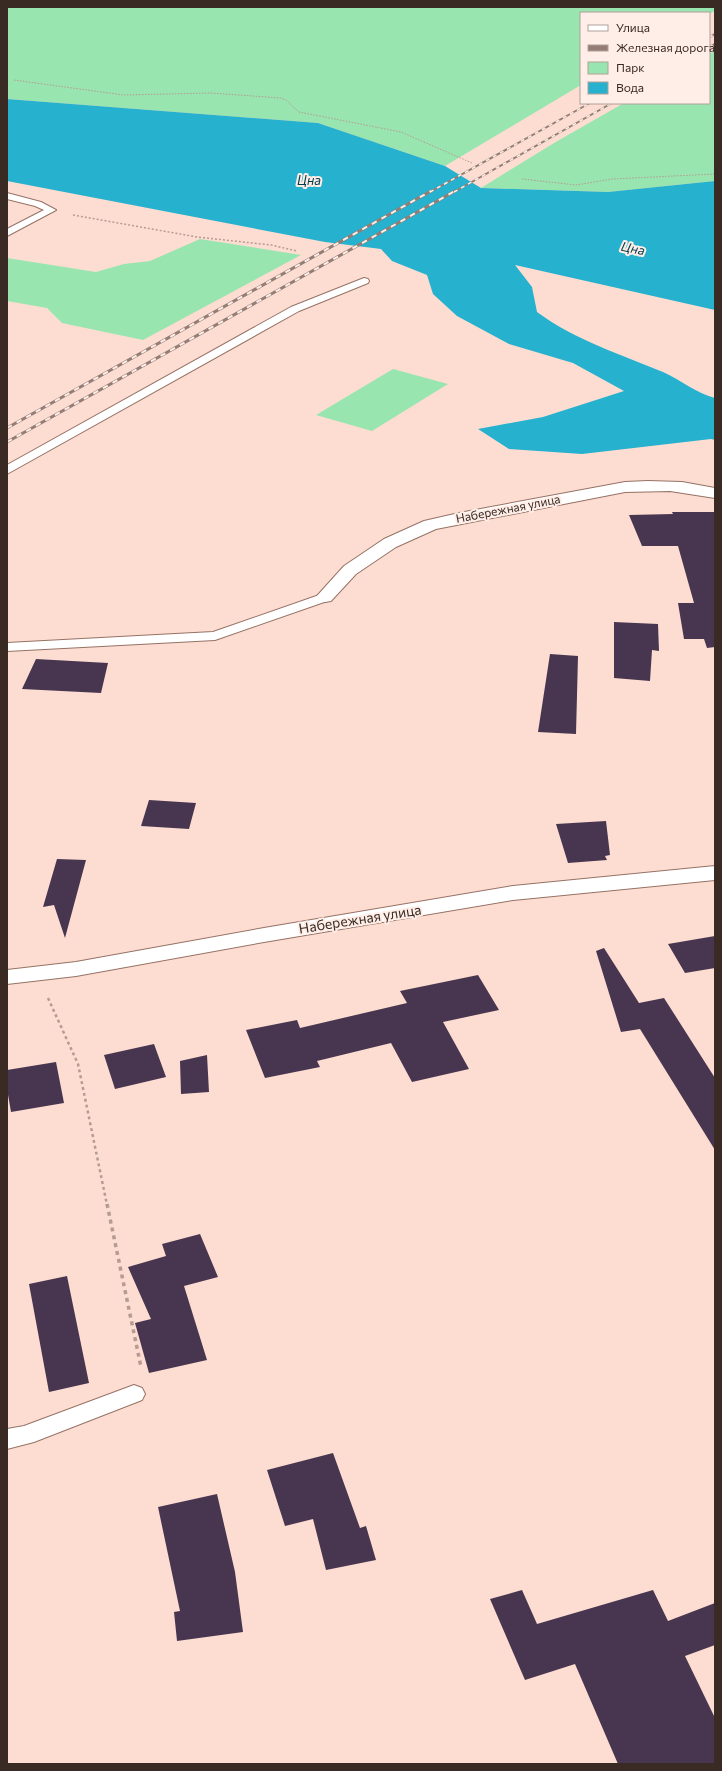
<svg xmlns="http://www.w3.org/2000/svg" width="722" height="1771" font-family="Commissioner,sans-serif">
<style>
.green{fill:#99e5af}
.water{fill:#26b1ce}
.building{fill:#483650}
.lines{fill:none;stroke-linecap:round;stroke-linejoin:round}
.lane-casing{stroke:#967265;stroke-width:2}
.street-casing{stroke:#967265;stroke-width:2}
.path-far3{stroke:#b59b92;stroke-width:1;stroke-dasharray:1.5 1.5;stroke-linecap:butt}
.path-far2{stroke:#b59b92;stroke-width:1.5;stroke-dasharray:2 2;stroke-linecap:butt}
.path-far1{stroke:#b59b92;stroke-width:2.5;stroke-dasharray:3 3;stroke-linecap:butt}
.path{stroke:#b59b92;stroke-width:3.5;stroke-dasharray:4 4;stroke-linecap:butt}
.lane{fill:#fff;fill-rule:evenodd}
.street{fill:#fff;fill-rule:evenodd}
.rail-far1-casing{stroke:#947d74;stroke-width:2}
.rail-casing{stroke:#947d74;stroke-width:3}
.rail-far1{stroke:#ffeee8;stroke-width:1.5;stroke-dasharray:4;stroke-linecap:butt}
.rail{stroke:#ffeee8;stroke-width:2;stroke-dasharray:5.5;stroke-linecap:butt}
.labels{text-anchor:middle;stroke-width:4;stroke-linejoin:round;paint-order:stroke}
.far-street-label{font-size:12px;fill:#392a24;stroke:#ffeee8}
.far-water-label{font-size:13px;font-style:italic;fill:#003c48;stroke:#ffeee8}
.street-label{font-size:14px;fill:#392a24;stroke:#ffeee8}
</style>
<rect width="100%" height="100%" fill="#fdddd1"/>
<path class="green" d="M7 7H715V11L709 14 581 13V85L445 166 318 123 7 99Z
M715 51V181L608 192 481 188 554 143 624 103H709V54Z
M200 239 301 255 143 340 62 323 47 308 7 301V258L96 272 124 264 150 261Z
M393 369 448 384 372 431 316 415Z"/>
<path class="water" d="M7 99 318 123 445 166 481 188 608 192 715 181V310L515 265 532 287 537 312C575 340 620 354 663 372 681 380 696 393 715 398V440L711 439 582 454 509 449 478 429 543 417 624 391 573 363 509 344 457 316 433 294 427 275 392 261 381 249 325 242 7 181Z"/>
<path class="building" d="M672 512H715V647L707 648 704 639H684L678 603H694L678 546H642L629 515 673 514Z
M614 622 658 624 659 651 652 650 650 681 614 678Z
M550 654 578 656 576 734 538 732Z
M36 659 108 663 101 693 22 689Z
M149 800 196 803 189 829 141 826Z
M606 821 610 855 605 856 607 860 568 863 556 824Z
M57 859 86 860 65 938 54 905 43 907Z
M715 936V968L685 973 668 944Z
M604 948 639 1003 664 998 715 1078V1150L640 1029 621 1032 596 951Z
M478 975 499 1010 443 1022 469 1069 412 1082 391 1043 317 1061 320 1067 265 1078 246 1030 297 1020 300 1028 407 1003 400 991Z
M154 1044 166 1077 115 1089 104 1055Z
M207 1055 209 1092 181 1094 180 1061Z
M56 1062 64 1103 11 1112 7 1089V1070Z
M200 1234 218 1277 184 1286 207 1360 149 1373 135 1323 151 1319 128 1267 166 1256 162 1244Z
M67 1276 89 1383 49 1392 29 1284Z
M333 1453 360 1528 366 1526 376 1560 326 1570 313 1519 285 1526 267 1470Z
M217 1494 235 1572 243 1632 177 1641 174 1612 180 1611 158 1507Z
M522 1590 537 1624 653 1590 668 1621 715 1603V1645L685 1656 715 1718V1764H618L575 1664 525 1680 490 1599Z"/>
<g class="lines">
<defs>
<path id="lane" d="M7 193 41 202 56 210 7 236V229L44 210 35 206 7 199Z
M364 278 368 279 369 281 368 283 299 311 7 474V465L291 307Z
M325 593 330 594 332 597 330 600 215 640 7 651V643L213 632Z
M134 1385 142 1388 145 1394 142 1400 34 1442 7 1449V1429L24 1426Z"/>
<path id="street" d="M648 481 682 482 715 488V498L670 491 625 492 436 529 396 547 356 574 331 601 325 602 319 601 316 597 344 566 384 539 424 521 459 513 625 482Z
M715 866V880L513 900 264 942 76 976 7 984V970L76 962 264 928 513 886Z"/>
</defs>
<use href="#lane" class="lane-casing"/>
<use href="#street" class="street-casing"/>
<path class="path-far3" d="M14 80 123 95 210 93 281 98 286 100 299 112 401 132 472 163
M522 179 576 185 612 179 715 174"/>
<path class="path-far2" d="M73 215 197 237 271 245 297 251"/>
<path class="path-far1" d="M48 998 78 1064 107 1205"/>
<path class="path" d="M107 1204 141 1367"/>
<use href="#lane" class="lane"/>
<use href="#street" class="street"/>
<defs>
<path id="rail-far1" d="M709 37 715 34
M709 47 715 44
M430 192 590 103
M454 192 612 103"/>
<path id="rail" d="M7 428 431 191
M7 442 455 191"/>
</defs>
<use href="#rail-far1" class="rail-far1-casing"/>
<use href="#rail" class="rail-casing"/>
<use href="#rail-far1" class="rail-far1"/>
<use href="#rail" class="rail"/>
</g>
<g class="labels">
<g class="far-street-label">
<text transform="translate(508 509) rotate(-11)" y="4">Набережная улица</text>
</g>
<g class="far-water-label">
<text x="309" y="185">Цна</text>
<text transform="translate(633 248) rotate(12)" y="5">Цна</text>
</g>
<g class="street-label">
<text transform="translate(360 919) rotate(-9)" y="5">Набережная улица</text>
</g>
</g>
<rect width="722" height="1771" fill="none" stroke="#392a24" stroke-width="16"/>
<rect x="580" y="12" width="130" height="92" fill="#ffeee8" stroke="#b0a09a"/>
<rect x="588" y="25" width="20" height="6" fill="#ffffff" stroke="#b0a09a"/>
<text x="616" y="32" font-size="12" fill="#392a24">Улица</text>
<rect x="588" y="45" width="20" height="6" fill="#947d74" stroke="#b0a09a"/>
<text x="616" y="52" font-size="12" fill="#392a24">Железная дорога</text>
<rect x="588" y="62" width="20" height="12" fill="#99e5af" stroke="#b0a09a"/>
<text x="616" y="72" font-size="12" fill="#392a24">Парк</text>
<rect x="588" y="82" width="20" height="12" fill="#26b1ce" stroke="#b0a09a"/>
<text x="616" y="92" font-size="12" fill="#392a24">Вода</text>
</svg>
